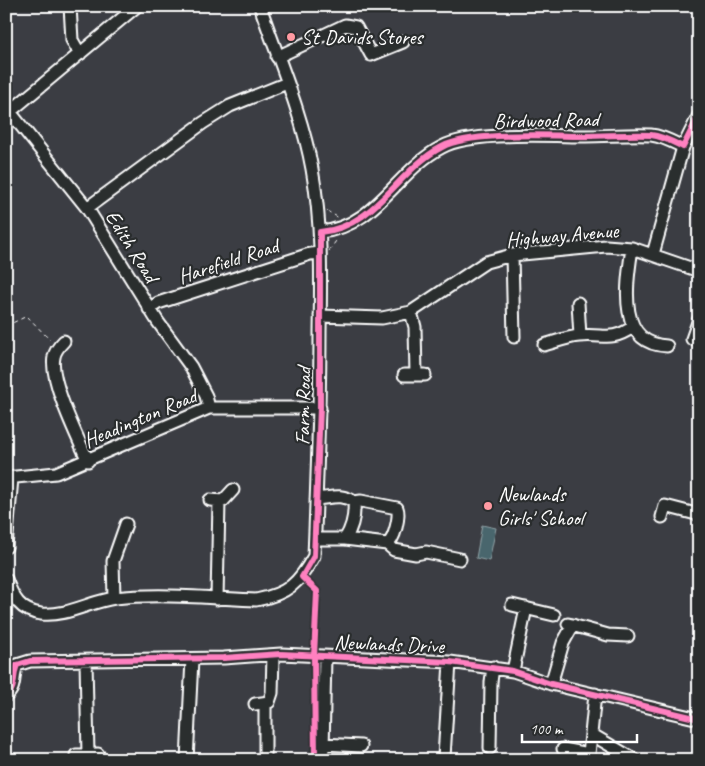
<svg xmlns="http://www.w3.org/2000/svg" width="705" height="766" font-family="Caveat,sans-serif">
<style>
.water{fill:#49666d;stroke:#92a3a7}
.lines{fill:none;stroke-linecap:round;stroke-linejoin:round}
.minor-casing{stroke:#fff;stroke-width:15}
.path{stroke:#fff;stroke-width:1;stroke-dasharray:4 4;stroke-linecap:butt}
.minor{stroke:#2a2d2e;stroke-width:11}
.cycleway-casing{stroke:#2a2d2e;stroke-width:9}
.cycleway{stroke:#ff80c0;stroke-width:6}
.poi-dot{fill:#ff9aa2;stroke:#2a2d2e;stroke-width:2}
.labels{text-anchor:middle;stroke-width:4.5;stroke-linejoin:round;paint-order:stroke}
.poi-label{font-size:21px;fill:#fff;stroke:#2a2d2e;text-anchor:start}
.street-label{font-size:21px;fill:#fff;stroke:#2a2d2e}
</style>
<rect width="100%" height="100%" fill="#3b3d43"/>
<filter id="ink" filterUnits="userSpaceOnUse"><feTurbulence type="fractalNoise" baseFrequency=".02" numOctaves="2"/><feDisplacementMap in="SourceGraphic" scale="10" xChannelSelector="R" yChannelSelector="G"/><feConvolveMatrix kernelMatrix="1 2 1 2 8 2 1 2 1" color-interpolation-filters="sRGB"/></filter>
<g filter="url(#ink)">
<path class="water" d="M482 525 496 528 489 561 476 558Z"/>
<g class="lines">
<defs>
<path id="minor" d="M70 6 72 40 80 54
M277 57 345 25 356 27 371 55 403 42
M10 112 87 208 158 322 191 367 206 396 209 408
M6 115 137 6
M87 208 203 123 230 106 287 83
M320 232C375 228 397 170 442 147 472 131 551 136 586 136 607 136 629 134 651 135 662 136 673 142 683 147
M632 248C627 283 616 344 667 346
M653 254 683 147 699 115
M512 255 514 337
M578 303 580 336
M149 309 158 303 310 254 320 253
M411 312 415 327 416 375
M320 316 382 318 411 312 486 262 512 255 606 246 632 248 699 271
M692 339 699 319
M64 341C60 345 55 350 54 357 49 380 78 438 88 461
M544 345C555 342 568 337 579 336 604 333 609 343 633 327
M404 375H425
M6 478 56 473 209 408H320
M210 500 223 501 233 490
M662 517 665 506 696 514
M315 539H345C352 528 355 515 354 502 341 493 331 498 316 499
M345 539 387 544C395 540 400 515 397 508L361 501 354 502
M387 544 394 550 416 554 426 552 460 559
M6 547 12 478
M6 579C13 598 20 611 41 614 66 617 91 601 115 598 160 593 211 598 256 600 288 594 299 583 314 556 317 481 320 407 320 332 321 277 322 223 312 169 302 113 278 59 260 6
M114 598 113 561 126 524
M217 599 219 501
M512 605 554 615
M568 624 608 635 628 636
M86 661 88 755
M513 671 526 608
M551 684 563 643 573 625
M595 694 591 734 635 760
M6 696C17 687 12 676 17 665L30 661 224 658 281 654 450 662 513 671 551 684 699 719
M255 704 269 702 272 693 273 655
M323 744 361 746
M490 748 491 682 493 667
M563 749 589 754 591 734
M323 750 325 657
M76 755 98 754
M444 757 450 662
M265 758V704
M187 760 192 659"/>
</defs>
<use href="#minor" class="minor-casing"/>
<path class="path" d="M327 211 339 218
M329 251 338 238
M6 326 27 316 50 340
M300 398 310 388
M303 418 309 423"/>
<use href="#minor" class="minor"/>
<defs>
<path id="cycleway" d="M6 696C17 687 12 676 17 665L30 661 224 658 281 654 450 662 513 671 551 684 699 719
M315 760 314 657 317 591 302 577 314 556 320 408V232C375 228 397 170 442 147 472 131 551 136 586 136 607 136 629 134 651 135 662 136 673 142 683 147L699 115"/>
</defs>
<use href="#cycleway" class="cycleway-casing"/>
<use href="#cycleway" class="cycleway"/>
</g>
</g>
<g class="poi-dot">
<circle cx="291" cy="37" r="5"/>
<circle cx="488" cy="506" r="5"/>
</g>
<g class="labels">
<g class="poi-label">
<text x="301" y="44">St Davids Stores</text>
<text x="498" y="501">Newlands<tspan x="498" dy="24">Girls' School</tspan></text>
</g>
<g class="street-label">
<text transform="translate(546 120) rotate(-1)" y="7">Birdwood Road</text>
<text transform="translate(562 235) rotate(-5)" y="7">Highway Avenue</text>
<text transform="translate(132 246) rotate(58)" y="7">Edith Road</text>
<text transform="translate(228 261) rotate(-18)" y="7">Harefield Road</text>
<text transform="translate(303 406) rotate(-89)" y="7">Farm Road</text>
<text transform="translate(140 418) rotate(-23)" y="7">Headington Road</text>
<text transform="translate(389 644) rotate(2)" y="7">Newlands Drive</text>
</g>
</g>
<rect width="705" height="766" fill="none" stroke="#2a2d2e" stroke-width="25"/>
<rect x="12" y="12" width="680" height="741" fill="none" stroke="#fff" stroke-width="2" filter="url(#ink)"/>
<path d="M522 734v8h115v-8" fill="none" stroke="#ffffff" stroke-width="2.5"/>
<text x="530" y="734" font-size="15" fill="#ffffff" stroke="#2a2d2e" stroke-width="4" paint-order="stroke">100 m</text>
</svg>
